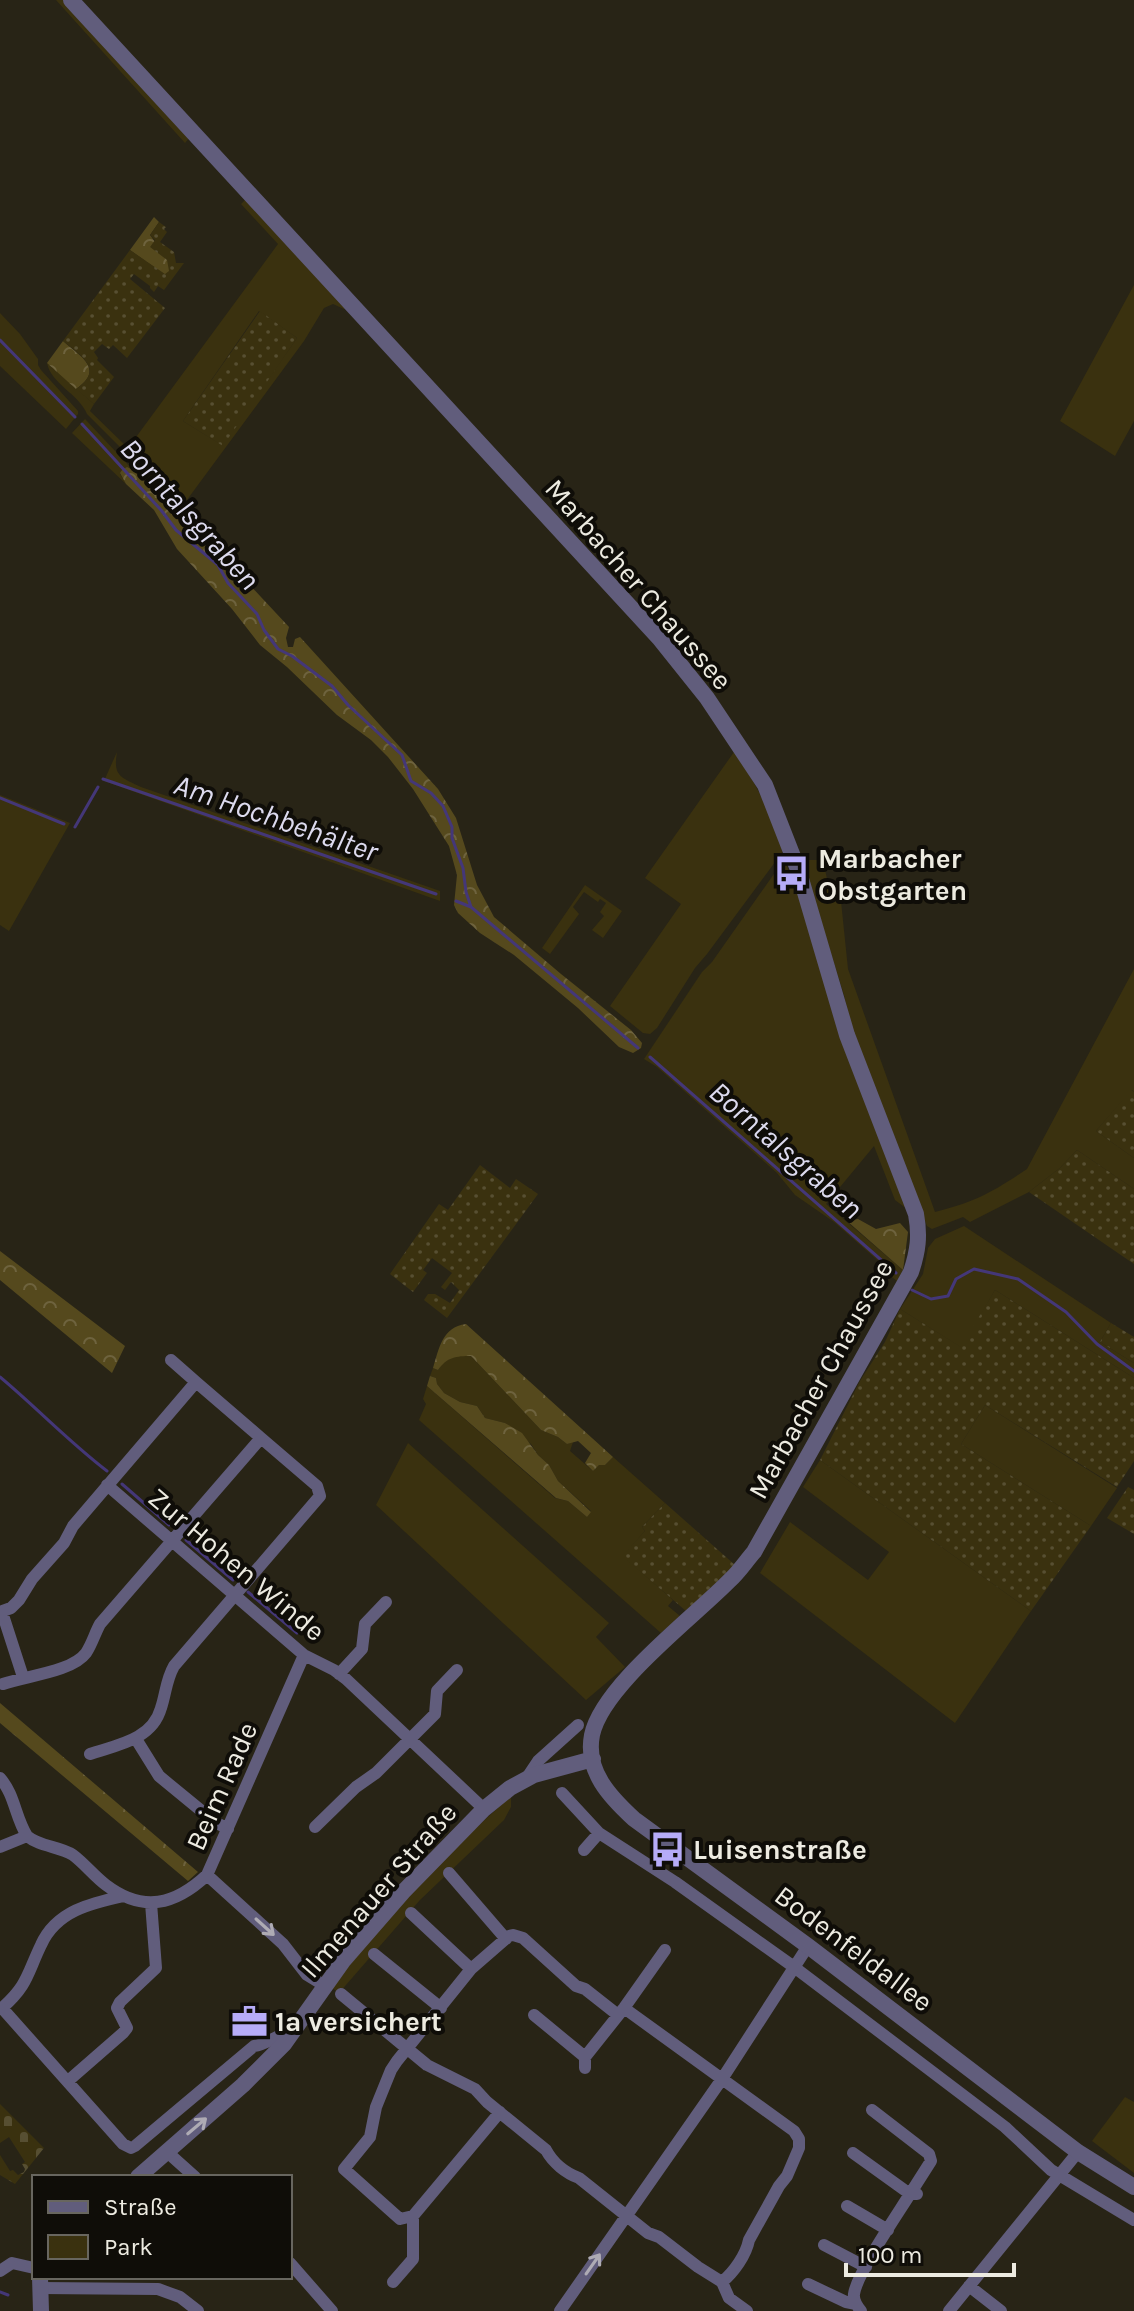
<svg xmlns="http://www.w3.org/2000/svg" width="1134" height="2311" font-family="Karla,sans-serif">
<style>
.green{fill:#3a310f;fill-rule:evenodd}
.forest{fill:url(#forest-crowns)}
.cemetery{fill:url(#cemetery-stones)}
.garden{fill:url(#garden-dots)}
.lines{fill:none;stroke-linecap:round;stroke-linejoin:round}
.stream{stroke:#443778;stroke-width:3}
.minor{stroke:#615d7c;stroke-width:12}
.tertiary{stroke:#615d7c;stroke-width:16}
.oneway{stroke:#aeabb4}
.labels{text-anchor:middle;stroke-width:8;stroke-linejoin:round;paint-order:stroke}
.street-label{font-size:28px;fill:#edebe1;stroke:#0f0d08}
.poi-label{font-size:28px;font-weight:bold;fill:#edebe1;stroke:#0f0d08;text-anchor:start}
.water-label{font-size:30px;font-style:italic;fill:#dcdaee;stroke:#0f0d08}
</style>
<defs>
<pattern id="forest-crowns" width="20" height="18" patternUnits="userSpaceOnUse" patternTransform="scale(2)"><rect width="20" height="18" fill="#55491d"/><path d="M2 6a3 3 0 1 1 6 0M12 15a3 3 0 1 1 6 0" fill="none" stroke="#6e633e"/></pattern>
<pattern id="cemetery-stones" width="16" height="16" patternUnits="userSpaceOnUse" patternTransform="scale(2)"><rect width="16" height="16" fill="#3a310f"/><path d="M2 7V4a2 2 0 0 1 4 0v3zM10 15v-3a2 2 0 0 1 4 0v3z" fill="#574f32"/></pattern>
<pattern id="garden-dots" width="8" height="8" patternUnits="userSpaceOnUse" patternTransform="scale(2)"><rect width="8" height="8" fill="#3a310f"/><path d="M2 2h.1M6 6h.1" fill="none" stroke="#574f32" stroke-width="1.8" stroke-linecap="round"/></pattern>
</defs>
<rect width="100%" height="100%" fill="#282416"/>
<path class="green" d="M56 0H64L190 137 185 143Z
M247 198 346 307 344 309 333 304 324 308 304 341 181 508 87 414C79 394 51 384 47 363L94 404 90 411 128 448 278 244 241 204ZM259 311 297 338 222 445 183 421Z
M1134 285V421L1115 456 1060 421Z
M0 313 20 334 38 359V365L41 370 78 411V414L66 429 0 366Z
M85 419 133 470 127 468 122 470 120 474 126 484 72 433Z
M117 752C113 776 120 777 141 787L440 891V901L104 781Z
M734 752C758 785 769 812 784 850L707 954 695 968 657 1028 650 1034 643 1033 610 1006 681 904 645 878Z
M0 795 70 823 9 931 0 925Z
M802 860H823L827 879 839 882 848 969 935 1212C975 1202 993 1192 1027 1169L1134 969V1092L1132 1090 1096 1131 1134 1158V1189L1077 1150 1060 1168 1029 1192 970 1222 963 1217 932 1229 927 1226 853 1033 844 995Z
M786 863 793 885 798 887 907 1209 895 1200 874 1146 826 1204 903 1270 897 1281 888 1274 882 1264 834 1222 795 1195 777 1173 657 1067 644 1059 702 972 712 962 776 871 782 872Z
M585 885 622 911 603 938 592 930 604 916 600 912 606 903 600 899 598 902 584 892 573 907 579 914 550 954 542 948Z
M964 1226 1111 1323 1100 1342 1134 1363V1378L995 1290 962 1348 900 1309 923 1274 928 1248 935 1239Z
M456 1356H471L541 1430 558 1437 567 1444 573 1442 570 1451 593 1471 599 1465H605L613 1457 665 1503 642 1527 645 1531 623 1556 673 1600 668 1606 680 1616 661 1633 419 1420 426 1404 423 1399 427 1386 555 1498 568 1501 587 1517 591 1511 558 1481 549 1465 538 1455 531 1444 505 1423 485 1418 477 1406 460 1402 444 1393 437 1384 436 1378 430 1376 433 1368 438 1370 444 1361Z
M985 1405 1117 1488 1091 1526 961 1444Z
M408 1443 609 1623 596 1637 625 1667 586 1700 376 1505Z
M820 1460 1031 1611 955 1723 760 1573 790 1522 868 1580 889 1552 803 1487Z
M511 1796V1807L504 1820 420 1900 339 1993 332 1988C385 1918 445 1854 511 1796Z
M1125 2097 1134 2102V2173L1092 2141Z"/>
<path class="forest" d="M154 217 159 222 150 235 168 260 170 271 165 275 130 250Z
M63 341C81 357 105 369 76 389L47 363Z
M127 467 133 470 231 565 289 627 286 638 288 647H293L295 639 300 637 438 789 456 818 477 885 494 917 561 974 631 1030 642 1043 641 1048 633 1053 619 1047 578 1008 514 955 480 933 458 913 454 905 457 875 449 846 413 789 388 757 371 740 337 715 287 667 260 645 232 609 177 549 154 510 126 484 120 473 122 470Z
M858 1219 876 1229 900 1223 908 1232 903 1270 847 1221Z
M0 1251 125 1346 112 1373 0 1280Z
M466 1324 613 1457 605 1465H599L593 1471 585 1463 591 1453 578 1441 567 1444 558 1437 541 1430 471 1356C456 1356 447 1357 438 1370L433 1368C439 1349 442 1327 466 1324Z
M430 1376 436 1378 437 1384 444 1393 460 1402 477 1406 485 1418 505 1423 522 1433 538 1455 549 1465 558 1481 591 1512 587 1517 568 1501 556 1498 427 1386Z
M0 1703 198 1872 188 1881 0 1723Z"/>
<path class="cemetery" d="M0 2104 44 2148 15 2184 0 2175V2155L10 2171 13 2170 18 2175 24 2172 25 2169 22 2164 25 2162 9 2137 0 2143Z"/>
<path class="garden" d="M159 222 166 227 164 229 167 232 160 242 174 252 176 263H184L164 290 158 286 154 292 150 288V286L134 274 130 279 165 308 127 358 113 345 109 349 102 344 94 352 98 358 97 360 114 377 94 404 76 389C105 369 81 356 63 341L130 250 165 274 169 271 167 260 150 247 155 240 150 235Z
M260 311 297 338 223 446 183 421Z
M1131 1090 1134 1092V1158L1096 1131Z
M1077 1150 1134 1189V1264L1029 1192 1060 1168Z
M480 1165 510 1188 516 1179 538 1194 447 1318 424 1300 428 1294H435L450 1303 459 1290 451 1282 445 1290 441 1287 452 1273 432 1258 423 1270 427 1273 413 1292 390 1274 439 1204 448 1210Z
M995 1290 1134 1378V1461L1117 1487 985 1405 961 1444 1091 1526 1031 1611 820 1460 860 1381 885 1342 900 1309 961 1347Z
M1111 1323 1134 1337V1363L1100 1342Z
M1128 1487 1134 1490V1534L1107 1518Z
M665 1503 735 1565 686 1611 622 1556 645 1531 642 1527Z"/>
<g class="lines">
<path class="stream" d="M0 340 75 417
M82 424 161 510 176 530 218 565 228 583 257 614 264 630 278 649 292 656 332 686 348 705 402 755 411 781 431 793 443 806 452 827V838L463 868 466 892 471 907 638 1048
M103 779 436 894
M0 798 64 824
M75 827 98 787
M456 901 471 907
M650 1057 896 1273
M912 1290 931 1299 948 1296 956 1279 974 1269 1018 1279 1066 1312 1097 1344 1134 1371
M0 1377C36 1407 69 1442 107 1471
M122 1484 169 1525
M186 1540 233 1580
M248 1592 297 1633
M0 2292 8 2295"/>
<path class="minor" d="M107 1485 304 1655 334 1670 346 1679 484 1809
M0 1612 11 1608 19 1600 32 1579 64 1543 73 1526 196 1382 171 1360
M2 1612 23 1677
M339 1674 362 1649 365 1624 386 1602
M3 1684C25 1676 72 1672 86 1653 92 1644 95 1633 100 1624L261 1438 196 1382
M136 1739 159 1776 215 1822 228 1829
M90 1754C117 1745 152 1740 161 1708 166 1693 166 1680 174 1666L320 1496 317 1486 261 1438
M0 1778C15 1795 15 1817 27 1836
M526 1779 538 1761 578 1725
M562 1793 599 1833 675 1882 794 1967 1005 2127 1051 2170 1134 2220
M315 1827 356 1787 376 1773 435 1714 437 1691 457 1670
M0 1847 27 1836C40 1847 59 1846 73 1855 85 1864 94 1876 106 1885 143 1913 175 1905 207 1875L304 1655
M584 1850 599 1833
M449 1873 506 1939
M207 1875 283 1944 307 1975 325 1986
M124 1896C91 1903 56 1911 41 1945 27 1974 28 1985 2 2008L123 2144 131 2148 135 2146 254 2046C268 2044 279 2033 293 2032
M411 1913 471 1969
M374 1954 441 2008
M341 1994 427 2065 475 2089 487 2102 546 2150C553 2163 566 2173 579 2178L648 2233 659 2237 698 2267 722 2282 729 2298 747 2311
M624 2008 794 2131 799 2139V2148L787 2176 779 2186 749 2240C746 2255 734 2272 722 2282
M534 2015 585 2057
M585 2068V2057L624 2008 665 1950
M68 2081 123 2033 127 2028 117 2008 120 2002 156 1968 151 1903
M500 2112 413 2216 400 2219 344 2169 370 2137 376 2107 391 2070 397 2061 471 1969 509 1936 513 1935 523 1938 576 1986 585 1989 618 2015
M166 2151 195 2177
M853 2153 910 2194 931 2161 929 2154 872 2110
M847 2206 888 2230
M824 2245 866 2267
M290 2263 332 2311
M0 2271 12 2263 34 2268
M393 2282 413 2259V2216
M808 2284 846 2302 856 2304
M969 2286 1001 2311
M40 2288 158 2289 180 2297 198 2311
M560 2311 722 2079 808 1946
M861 2311C857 2306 853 2301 854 2294 857 2273 897 2215 910 2194H917
M949 2311 1078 2152"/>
<path class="tertiary" d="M71 0 659 638 707 698 765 785 799 872 847 1035 916 1214C920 1236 918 1251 911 1272L754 1552C746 1561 739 1572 730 1580 694 1617 602 1686 592 1735 585 1771 610 1797 634 1819L808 1946 1078 2152 1134 2187
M138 2177 243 2085 284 2044 343 1961 403 1892 484 1809 510 1788 534 1775 593 1759
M40 2277 41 2311"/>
</g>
<defs><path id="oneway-shaft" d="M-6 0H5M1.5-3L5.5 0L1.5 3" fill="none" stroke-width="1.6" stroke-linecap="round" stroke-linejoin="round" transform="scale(2)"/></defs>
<g class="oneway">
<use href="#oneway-shaft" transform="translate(265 1927) rotate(42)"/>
<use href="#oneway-shaft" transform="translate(197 2126) rotate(-40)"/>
<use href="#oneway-shaft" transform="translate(593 2264) rotate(-55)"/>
</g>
<defs>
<symbol id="bus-bare" viewBox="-9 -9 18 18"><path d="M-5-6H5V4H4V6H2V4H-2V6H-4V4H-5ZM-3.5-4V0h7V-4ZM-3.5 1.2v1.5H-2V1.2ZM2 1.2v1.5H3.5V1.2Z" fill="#b6acf8" stroke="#0f0d08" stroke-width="2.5" paint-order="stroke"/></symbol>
<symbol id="office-bare" viewBox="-9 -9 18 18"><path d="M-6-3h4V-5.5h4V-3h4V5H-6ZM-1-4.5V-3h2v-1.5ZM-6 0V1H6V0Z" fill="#b6acf8" stroke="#0f0d08" stroke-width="2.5" paint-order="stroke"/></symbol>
</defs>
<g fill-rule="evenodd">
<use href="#bus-bare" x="766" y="848" width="51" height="51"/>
<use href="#bus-bare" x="642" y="1824" width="51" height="51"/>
<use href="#office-bare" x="224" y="1996" width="51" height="51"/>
</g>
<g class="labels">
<g class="street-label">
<text transform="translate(639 584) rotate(49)" y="10">Marbacher Chaussee</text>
<text transform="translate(820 1379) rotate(-61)" y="10">Marbacher Chaussee</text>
<text transform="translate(237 1564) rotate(40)" y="10">Zur Hohen Winde</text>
<text transform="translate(221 1786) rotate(-66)" y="10">Beim Rade</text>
<text transform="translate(378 1890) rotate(-49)" y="10">Ilmenauer Straße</text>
<text transform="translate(854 1948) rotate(37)" y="10">Bodenfeldallee</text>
</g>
<g class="poi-label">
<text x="818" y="868">Marbacher<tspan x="818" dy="32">Obstgarten</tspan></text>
<text x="693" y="1859">Luisenstraße</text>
<text x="275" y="2031">1a versichert</text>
</g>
<g class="water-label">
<text transform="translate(190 514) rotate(48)" y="10">Borntalsgraben</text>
<text transform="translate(276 818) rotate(19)" y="10">Am Hochbehälter</text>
<text transform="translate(786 1150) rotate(41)" y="10">Borntalsgraben</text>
</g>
</g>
<rect x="32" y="2175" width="260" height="104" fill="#0f0d08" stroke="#68665f" stroke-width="2"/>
<rect x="48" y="2201" width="40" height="12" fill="#615d7c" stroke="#68665f" stroke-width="2"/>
<text x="104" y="2215" font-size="24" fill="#edebe1">Straße</text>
<rect x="48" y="2235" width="40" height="24" fill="#3a310f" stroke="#68665f" stroke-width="2"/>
<text x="104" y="2255" font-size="24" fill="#edebe1">Park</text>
<path d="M846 2263v12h168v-12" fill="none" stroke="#edebe1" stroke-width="4"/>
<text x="858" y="2263" font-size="24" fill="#edebe1" stroke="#0f0d08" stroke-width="6" paint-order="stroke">100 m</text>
</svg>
